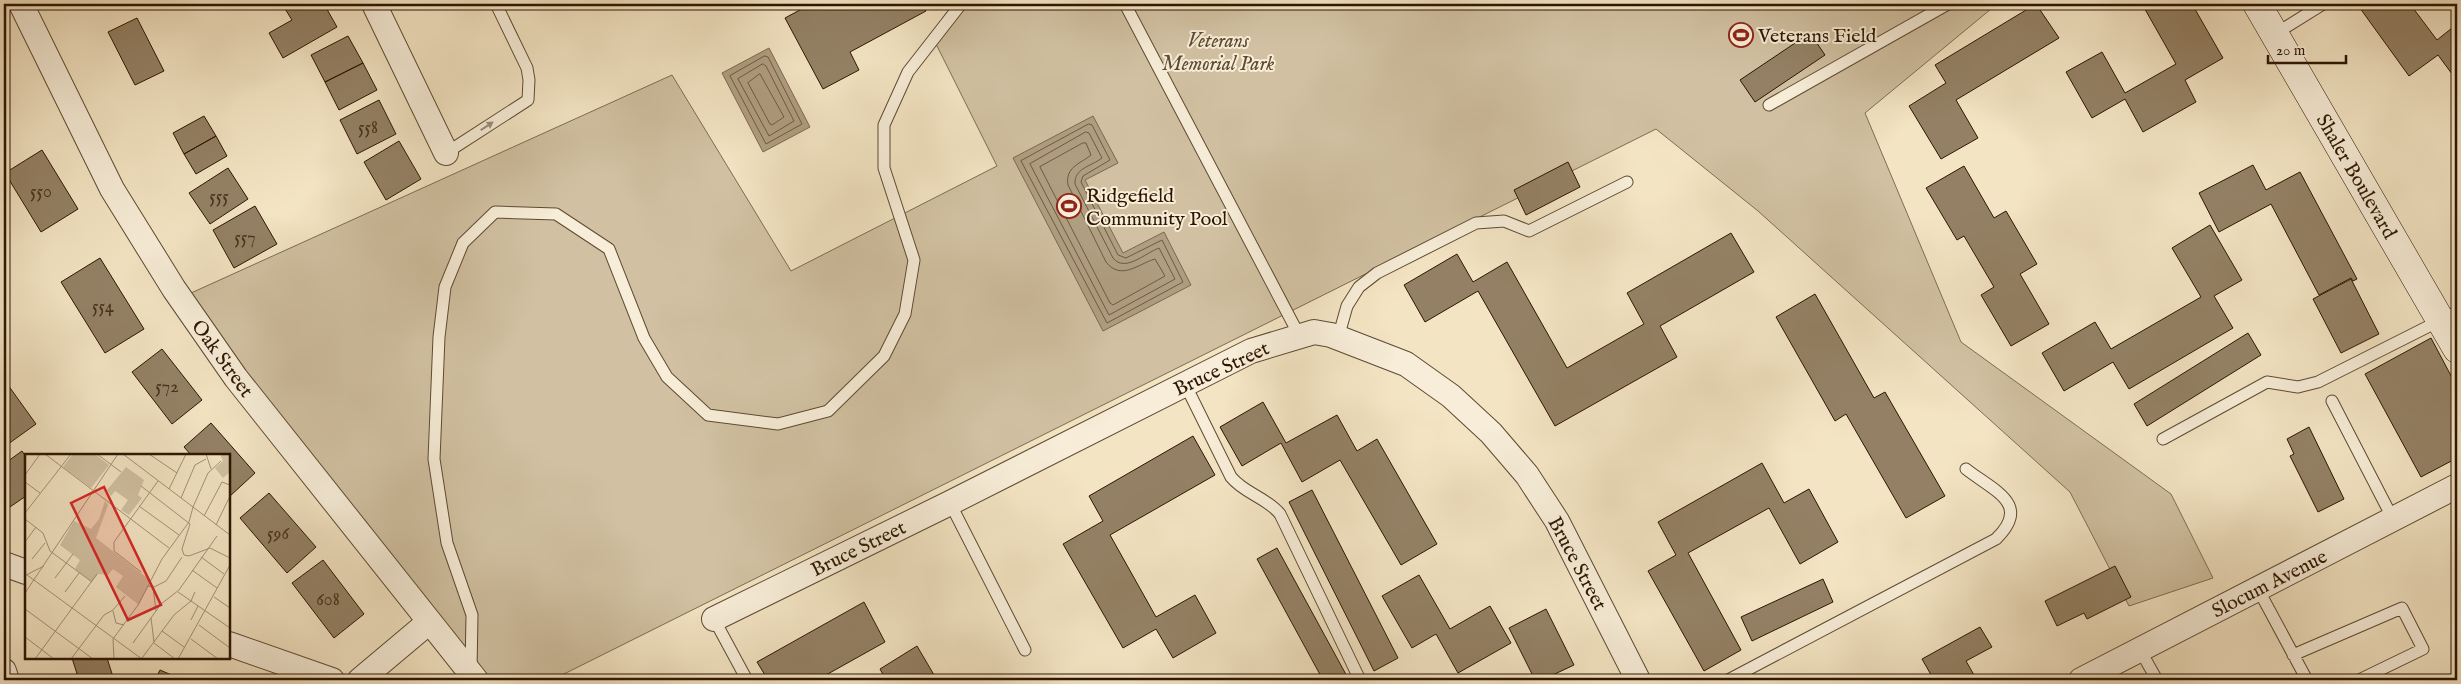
<svg xmlns="http://www.w3.org/2000/svg" width="2461" height="684" font-family="'IM FELL English',serif">
<style>
.green{fill:#d1c1a2;stroke:#7f6c51}
.water{fill:#b09e81;stroke:#7c684d}
.lines{fill:none;stroke-linecap:round;stroke-linejoin:round}
.shore{stroke:#6e5a40;stroke-width:1}
.building{fill:#948165;stroke:#2d1600}
.lane-casing{stroke:#5e4a31;stroke-width:13}
.street-casing{stroke:#5e4a31;stroke-width:26}
.secondary-casing{stroke:#2d1600;stroke-width:29}
.lane{stroke:#f7edd8;stroke-width:11}
.street{stroke:#f7edd8;stroke-width:24}
.secondary{stroke:#f7edd8;stroke-width:28}
.oneway{fill:#9c8c77}
.labels{text-anchor:middle;stroke-width:4;stroke-linejoin:round;paint-order:stroke}
.number-label{font-size:18px;fill:#473119}
.poi-label{font-size:20px;fill:#2d1600;stroke:#f7edd8;text-anchor:start}
.park-label{font-size:20px;font-style:italic;fill:#5e4931;stroke:#f7edd8}
.street-label{font-size:20px;fill:#2d1600;stroke:#f7edd8}
.inset-road{fill:none;stroke:#a49275;stroke-width:1}
.view{fill:#d62828;fill-opacity:0.15;stroke:#d62828;stroke-width:2.5}
.inset-edge{fill:none;stroke:#2d1600;stroke-width:2.5}
</style>
<rect width="100%" height="100%" fill="#f3e4c3"/>
<filter id="stains"><feTurbulence type="fractalNoise" baseFrequency=".004" numOctaves="4"/><feColorMatrix values="0 0 0 0 .2 0 0 0 0 .09 0 0 0 0 .02 0 0 0 .5 -.17"/></filter>
<radialGradient id="worn" r=".72"><stop offset=".6" stop-color="#630" stop-opacity="0"/><stop offset="1" stop-color="#630" stop-opacity=".3"/></radialGradient>
<path class="green" d="M953 4H1997L1865 113 1961 342 2171 494 2213 578 2129 606 2070 492 1758 211 1656 129 552 680H466L180 298 672 75 791 271 997 166 931 34Z"/>
<path class="water" d="M769 48 810 127 763 152 722 73Z
M1093 116 1118 163 1085 180 1123 253 1164 232 1191 285 1103 331 1013 158Z"/>
<g class="lines">
<path class="shore" d="M765 56 768 57 802 124 766 144 730 76Z
M763 64 766 66 794 121 769 136 738 79Z
M760 74 784 117 772 125 770 124 748 83Z
M1089 124 1092 125 1110 160 1083 176 1081 182 1118 255 1126 258 1162 240 1183 282 1107 323 1021 161Z
M1086 132 1089 133 1102 158C1092 166 1074 168 1075 184L1113 258C1125 273 1145 253 1159 248L1175 279 1109 315 1030 164Z
M1083 143H1086L1091 155C1080 164 1065 167 1068 185L1106 262C1121 281 1138 264 1155 259L1165 276 1113 305 1110 303 1040 167Z"/>
</g>
<path class="building" d="M282 4H324L337 27 283 58 269 33 292 20Z
M811 4H922L926 11 850 52 859 70 823 89 785 18Z
M2036 4 2059 38 1956 100 1978 138 1941 159 1909 106 1946 83 1935 65Z
M2142 4H2192L2223 58 2185 80 2196 102 2143 132 2125 99 2092 118 2066 72 2102 52 2125 93 2176 64Z
M2357 4H2410L2437 40 2457 24V76L2455 78 2438 55 2409 76Z
M137 18 164 71 135 85 108 32Z
M1810 33 1825 55 1755 102 1740 80Z
M348 36 363 63 325 82 311 55Z
M363 63 377 90 339 110 325 82Z
M379 100 396 134 357 154 340 120Z
M204 116 216 136 184 154 173 133Z
M216 136 227 156 196 174 184 154Z
M399 141 421 179 386 200 364 162Z
M42 150 78 209 41 232 5 173Z
M1568 162 1580 187 1526 215 1514 190Z
M2253 165 2266 190 2300 172 2357 279 2353 281 2351 278 2319 295 2271 204 2219 232 2199 193Z
M1964 166 1994 218 2006 211 2037 264 2020 274 2049 324 2011 346 1981 295 1994 287 1964 236 1957 240 1926 188Z
M228 168 248 199 210 224 189 193Z
M255 206 277 244 234 268 213 230Z
M2210 225 2242 280 2214 296 2233 328 2129 389 2113 362 2064 391 2042 353 2095 322 2111 349 2201 297 2172 248Z
M1731 233 1754 272 1660 326 1677 357 1555 426 1478 291 1425 322 1404 285 1457 254 1473 282 1507 262 1567 368 1644 324 1627 293Z
M100 258 144 329 105 353 61 282Z
M2351 279 2379 334 2341 353 2313 299Z
M1815 294 1874 398 1885 392 1945 496 1906 518 1846 414 1835 421 1776 317Z
M2248 333 2261 355 2147 426 2134 404Z
M2431 338 2457 387V458L2421 477 2365 374Z
M162 349 202 400 172 424 132 372Z
M8 385 36 424 4 447V388Z
M1263 402 1286 443 1337 415 1357 451 1377 439 1437 544 1401 565 1340 460 1302 482 1281 443 1242 466 1220 427Z
M211 423 255 473 229 497V455H191L184 447Z
M2309 427 2344 499 2318 512 2290 456 2294 454 2287 439Z
M1193 436 1215 475 1110 535 1156 617 1195 595 1216 633 1173 658 1156 629 1123 648 1063 544 1103 521 1089 496Z
M22 451 26 457V496L4 511V464Z
M1762 463 1784 503 1809 489 1838 542 1800 564 1769 508 1688 553 1741 650 1704 671 1648 571 1676 555 1658 522Z
M1312 490 1398 658 1374 671 1289 502Z
M269 493 316 547 287 573 240 518Z
M1277 548 1349 680H1323L1257 559Z
M323 560 364 614 334 638 292 583Z
M2115 566 2131 597 2087 619 2084 613 2057 626 2045 601Z
M1419 575 1450 629 1490 606 1511 643 1458 673 1436 634 1412 648 1382 596Z
M1823 579 1833 602 1752 641 1741 617Z
M864 602 885 642 817 680H768L757 662Z
M1546 609 1574 665 1542 680H1535L1509 628Z
M1980 627 1992 647 1966 661 1974 675 1966 680H1934L1922 659Z
M917 646 937 680H886L880 669Z
M72 658H107L114 680H79Z
M160 670 183 680H155Z"/>
<g class="lines">
<defs>
<path id="lane" d="M1125 4 1299 335
M2275 34 2323 4
M1769 105 1948 4
M446 153 528 100 529 80 527 68 496 4
M1338 338 1347 306 1359 287 1377 273 1476 223 1504 221 1529 231 1627 182
M1185 384 1231 477C1245 494 1266 497 1280 514L1360 680
M2332 401 2393 519
M2163 439 2267 382 2298 387 2318 382 2457 312
M950 503 1025 650
M2258 589 2307 680
M714 619 747 680
M2140 650 2157 680
M2293 655 2402 608 2423 649 2359 680
M471 670 472 615 447 543 434 459 439 337 445 287 463 243 495 212 556 214 609 249 644 338 667 377 708 415 778 424 828 411 884 356 905 314 914 260 884 168V125L908 72 961 4
M1728 680 1996 539C2032 504 1994 491 1966 469"/>
<path id="street" d="M21 4 112 189 174 289 236 378 476 680
M374 4 446 153
M4 564 26 572
M714 619 950 503 1251 351 1314 332 1331 335 1406 364 1451 396 1491 433 1527 475 1557 521 1638 680
M229 644 332 680
M4 671 7 680
M360 680 429 622
M2081 680 2457 486"/>
<path id="secondary" d="M2257 4 2457 349"/>
</defs>
<use href="#lane" class="lane-casing"/>
<use href="#street" class="street-casing"/>
<use href="#secondary" class="secondary-casing"/>
<use href="#lane" class="lane"/>
<use href="#street" class="street"/>
<use href="#secondary" class="secondary"/>
</g>
<defs><path id="oneway-solid" d="M-6-.8H1V-3.2L6.5 0L1 3.2V.8H-6Z" transform="scale(1.25)"/></defs>
<use class="oneway" href="#oneway-solid" transform="translate(487 126) rotate(-33)"/>
<defs>
<symbol id="stadium-ring" viewBox="-11 -11 22 22"><circle r="9.5" fill="#f7edd8" stroke="#8f2418" stroke-width="1.5"/><path d="M0-5a6.5 5 0 1 0 0 10a6.5 5 0 1 0 0-10ZM-3.5-1.8h7v3.6h-7Z" fill="#8f2418"/></symbol>
</defs>
<g fill-rule="evenodd">
<use href="#stadium-ring" x="1727" y="21" width="28" height="28"/>
<use href="#stadium-ring" x="1055" y="192" width="28" height="28"/>
</g>
<g class="labels">
<g class="number-label">
<text x="368" y="133">558</text>
<text x="41" y="197">550</text>
<text x="219" y="202">555</text>
<text x="245" y="243">557</text>
<text x="103" y="312">554</text>
<text x="167" y="392">572</text>
<text x="278" y="539">596</text>
<text x="328" y="605">608</text>
</g>
<g class="poi-label">
<text x="1758" y="42">Veterans Field</text>
<text x="1086" y="202">Ridgefield<tspan x="1086" dy="23">Community Pool</tspan></text>
</g>
<g class="park-label">
<text x="1218" y="47">Veterans<tspan x="1218" dy="23">Memorial Park</tspan></text>
</g>
<g class="street-label">
<text transform="translate(2357 176) rotate(60)" y="7">Shaler Boulevard</text>
<text transform="translate(223 358) rotate(54)" y="7">Oak Street</text>
<text transform="translate(1221 368) rotate(-25)" y="7">Bruce Street</text>
<text transform="translate(858 548) rotate(-26)" y="7">Bruce Street</text>
<text transform="translate(1578 563) rotate(62)" y="7">Bruce Street</text>
<text transform="translate(2269 583) rotate(-27)" y="7">Slocum Avenue</text>
</g>
</g>
<g transform="translate(25 454)">
<rect width="205" height="205" fill="#f3e4c3"/>
<path d="M48 0H70L84 11 66 34 38 13ZM195 0H205V18L198 24 190 14 198 7ZM101 13 119 26 113 41 117 44 104 61 96 56 103 46 90 37 86 42 82 36ZM80 47 83 51 71 84 126 127 114 151 91 133 98 122 88 115 83 121 73 120 67 128 50 115 55 106 35 91 49 67 66 75 74 65Z" fill="#d1c1a2"/>
<path class="inset-road" d="M20 0 144 94M72 0 96 18M98 0 205 81M124 0 152 19M181 0 186 15M0 21 15 0M0 28 15 39M116 32 165 70 157 95 159 101 164 102 185 94 205 104M144 35 161 0M156 44 170 11 181 5M114 52 154 81M168 53 183 19 196 7M0 59 46 0M179 62 197 28 205 31M0 65 18 79 25 97 67 128M191 71 205 42M0 88 11 73M176 103 199 120M7 105 20 89M167 116 192 134M116 118 89 97V88L133 27M1 121 19 112M2 121 117 205M30 124 48 100M123 132 129 133 141 127 157 103M128 133 131 157M40 138 54 119M153 138 205 174M0 139 93 0M189 143 205 154M0 155 68 205M88 157 91 169 99 171M126 164 129 188M166 166 173 152M174 171 205 194M137 177 159 193M0 183 29 205M88 185 113 151 137 105 164 68 168 53M88 185 89 205M166 185 193 205M108 189 136 150 154 136 192 82M129 189 150 205M117 204 149 161 166 147 170 138M10 205 72 120M46 205 79 161 88 156 100 142M153 205 205 111"/>
<path class="view" d="M79 33 136 151 103 166 46 49Z"/>
<rect width="205" height="205" class="inset-edge"/>
</g>
<rect width="2461" height="684" fill="none" stroke="#f3e4c3" stroke-width="20"/>
<rect x="5" y="5" width="2451" height="674" fill="none" stroke="#2d1600" stroke-width="2.5"/>
<rect x="10" y="10" width="2441" height="664" fill="none" stroke="#2d1600"/>
<path d="M2268 55v8h78v-8" fill="none" stroke="#2d1600" stroke-width="2.5"/>
<text x="2276" y="55" font-size="15" fill="#2d1600" stroke="#f7edd8" stroke-width="4" paint-order="stroke">20 m</text>
<rect width="100%" height="100%" filter="url(#stains)"/>
<rect width="100%" height="100%" fill="url(#worn)"/>
</svg>
